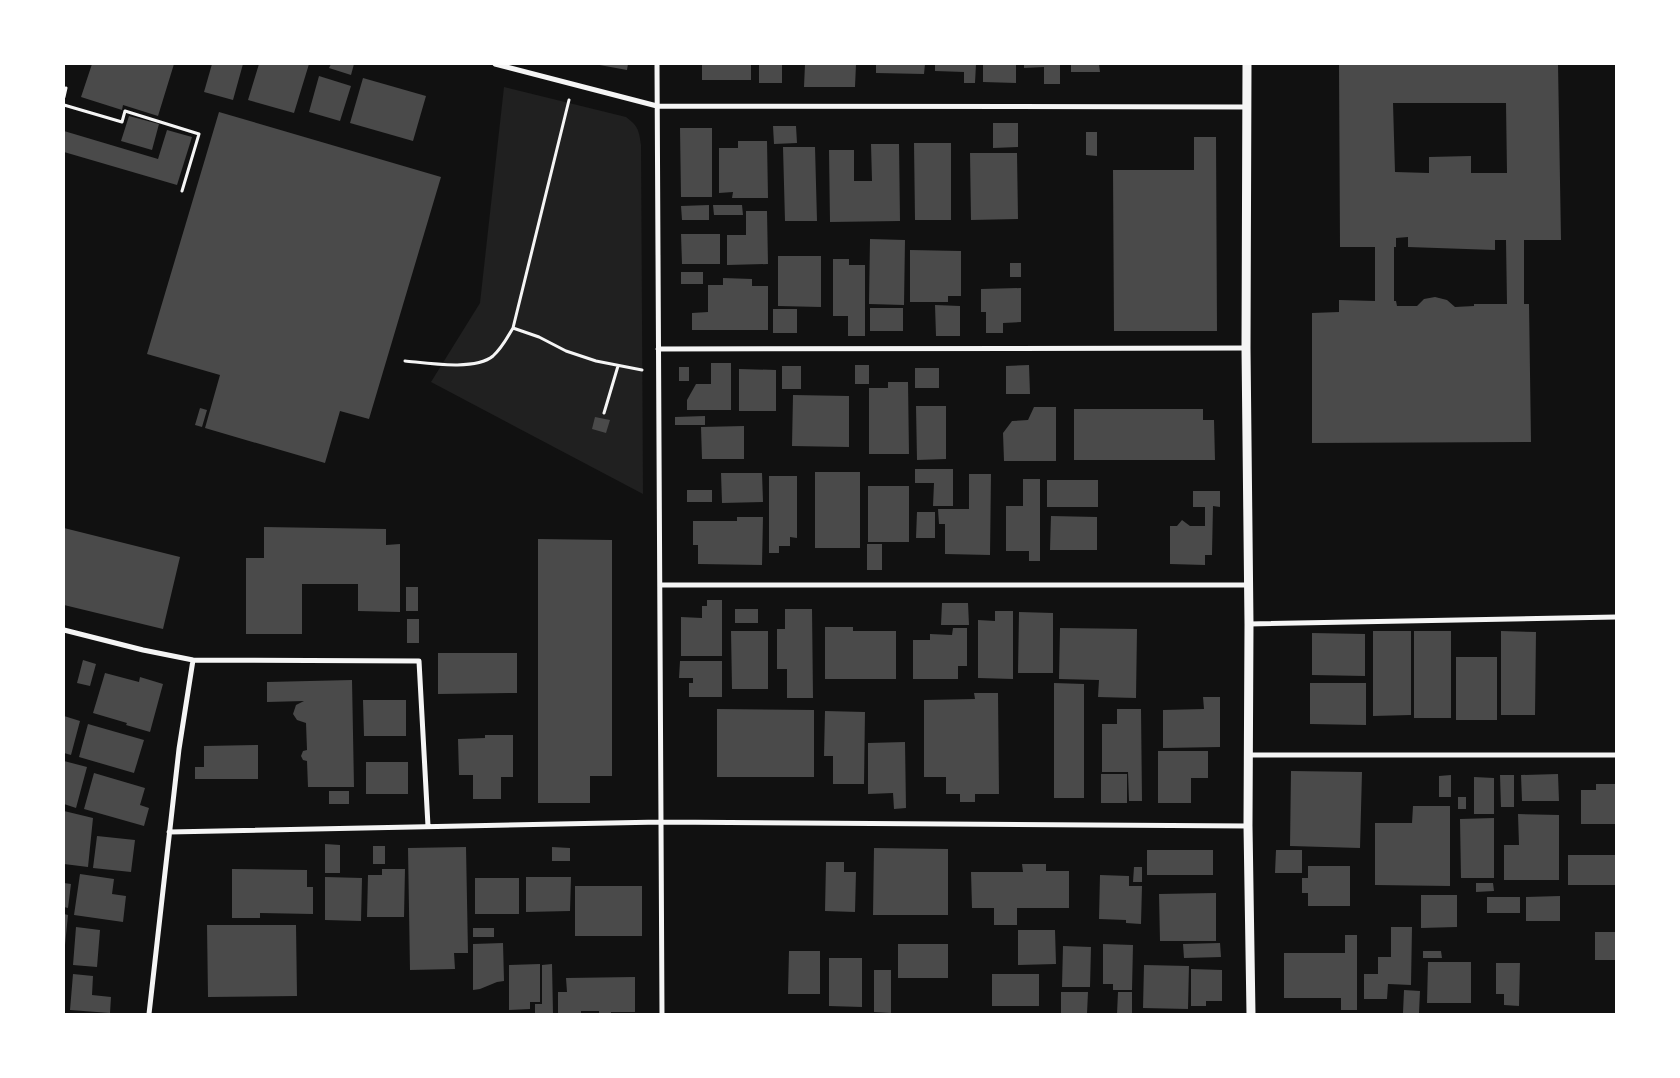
<svg xmlns="http://www.w3.org/2000/svg" width="1680" height="1078" font-family="Lato,sans-serif">
<style>
.green{fill:#202020}
.building{fill:#4a4a4a;fill-rule:evenodd}
.lines{fill:none;stroke-linecap:round;stroke-linejoin:round}
.path{stroke:#f5f5f5;stroke-width:3}
.minor{stroke:#f5f5f5;stroke-width:5}
.tertiary{stroke:#f5f5f5;stroke-width:9}
</style>
<rect width="100%" height="100%" fill="#111"/>
<path class="green" d="M504 87 626 117C638 126 639 130 641 145L643 494 431 382 480 303Z"/>
<path class="building" d="M92 64H174L158 116 123 105 122 110 81 97Z
M212 64H243L233 100 204 92Z
M259 64H309L294 113 248 100Z
M331 64H354L351 75 329 68Z
M594 64H628L627 70Z
M702 64H751V80H702Z
M759 64H782V83H759Z
M805 64H856L855 87H804Z
M876 64H925L924 74 876 73Z
M935 64H976L975 83H964V72L935 71Z
M983 64H1016V83L983 82Z
M1024 64H1060V84H1044V67L1024 68Z
M1071 64H1099L1100 72H1071Z
M1339 64H1558L1561 240H1524V304H1529L1531 442 1312 443V313L1339 312V300L1375 301V247H1340ZM1393 103H1506L1507 173H1471V156L1429 157V173L1395 172ZM1408 237V247L1495 250V240H1506L1507 304H1474V306L1455 307 1447 300 1435 297 1424 299 1417 306H1397L1396 301H1394V247H1396V238Z
M319 76 351 86 340 121 309 112Z
M363 78 426 96 413 141 350 123Z
M219 112 441 177 369 419 340 411 325 463 205 428 220 375 147 354Z
M129 116 159 124 152 150 121 141Z
M993 123H1018V147L993 148Z
M773 126H796L797 143 774 144Z
M680 128H712V197H681Z
M167 130 192 137 177 185 64 152V131L158 159Z
M1086 132H1097V156L1086 155Z
M1194 137H1216L1217 331H1114L1113 170H1194Z
M738 141H767L768 198H732L733 192 719 193V148H738Z
M914 143H951V220H915Z
M871 144H899L900 221 830 222 829 150H854V181H872Z
M783 147H815L817 221H785Z
M970 153H1017L1018 219 971 220Z
M709 205V220H682L681 206Z
M713 205H742L743 215H714Z
M746 211H767L768 264 727 265V235H746Z
M681 234H720V264H682Z
M870 239 905 240 904 305 869 304Z
M910 250 961 251V296H948V302H910Z
M778 256H821V307L778 306Z
M833 259H849V265H865V336H848V316H833Z
M1010 263H1021V277H1010Z
M681 272H703V284H681Z
M723 278 752 279V286H768V330H692V313L708 312V285H723Z
M1021 288V322L1003 323V333H986V312H981V289Z
M935 305 960 306V336H936Z
M870 308H903V331H870Z
M773 309H797V333H773Z
M711 363H731V410H687V400L696 384H711Z
M855 365H869V384H855Z
M1029 365 1030 394H1006V366Z
M782 366H801V389H782Z
M679 367H689V381H679Z
M915 368H939V388H915Z
M739 369 776 370V411H739Z
M888 382H908L909 454H869V388H888Z
M793 395 849 396V447L792 446Z
M916 406H946V459L917 460Z
M1034 407H1056V461H1004L1003 433 1012 421 1028 420Z
M200 408 207 410 202 427 195 425Z
M1074 409H1203V420H1214L1215 460H1074Z
M705 416V425H675V417Z
M595 417 610 420 606 433 592 429Z
M744 426V459H702L701 427Z
M915 469H953V506H933L934 483H915Z
M815 472H860V548H815Z
M721 473H762L763 502 722 503Z
M969 474H991L990 555 945 554V524H939L938 509H969Z
M769 476H797V538L790 537V546H779V553H769Z
M1023 479H1040V561H1029V551H1006V506H1023Z
M1047 480H1098V507H1047Z
M868 486H909V542H868Z
M687 490H712V502H687Z
M1193 491H1220V507L1213 506 1212 555H1205V565L1170 564V526H1177L1182 520 1190 526H1205V507H1193Z
M917 512H935V538H916Z
M1051 516 1097 517V550H1050Z
M737 517H763L762 565 698 564V545H693V521H737Z
M264 527 386 529V545L400 544V612L358 611V584H302V634H246V558H264Z
M64 528 180 557 163 629 64 605Z
M538 539 612 540V776H590V803H538Z
M867 544H882V570H867Z
M406 587H418V611H406Z
M707 600H722V656H681V617L702 618V606H707Z
M942 603H968L969 625H941Z
M735 609H758V623H735Z
M785 609H812L813 698H787V669H777V629H785Z
M995 611H1013V679L978 678V620L995 621Z
M1019 612 1053 613V673H1018Z
M407 619H419V643H407Z
M825 627H853V631H896V679H825Z
M953 628H967V666H958V679H913V640H930V634L952 635Z
M1060 628 1137 629 1136 698 1098 697 1099 680 1059 679Z
M731 631H768V689H732Z
M1373 631H1411V715L1373 716Z
M1414 631H1451V718H1414Z
M1501 631 1536 632 1535 715H1501Z
M1312 633 1365 634V676L1312 675Z
M438 653H517V693L438 694Z
M1456 657H1497V720H1456Z
M83 660 96 664 90 686 77 683Z
M680 661H722V697H689V683H693V678H679Z
M105 673 139 682 140 677 163 684 150 732 126 725 127 723 93 713Z
M352 680 354 787H308L307 761 303 760 301 756 303 751 307 750 306 723 297 720 293 714 296 705 304 701 267 702V682Z
M1054 683 1084 684V798H1054Z
M1310 683H1366V725L1310 724Z
M974 693H998L999 794H975V802H960V794H946V777H924V700L975 699Z
M1203 697H1220V747L1163 748V710L1204 709Z
M363 700H406V736H364Z
M717 709 814 710V777H717Z
M1117 709H1141L1142 801H1129L1128 772H1102V724H1117Z
M825 711 865 712 864 784H833V756H824Z
M64 716 80 721 71 755 64 753Z
M88 724 144 740 134 773 79 757Z
M485 735H513V777H501V799H473V775H459L458 739 485 738Z
M905 742 906 808 894 809 893 793 868 794V743Z
M258 745V779H195V767H204V746Z
M1158 751H1208V778H1191V803H1158Z
M64 761 87 767 76 808 64 804Z
M366 762H408V794H366Z
M1291 771 1362 772 1360 848 1290 846Z
M94 773 145 788 140 805 149 808 144 826 84 809Z
M1101 774H1127V803H1101Z
M1558 774 1559 801H1522L1521 775Z
M1451 775V797H1439V776Z
M1500 775H1514V807H1501Z
M1474 777 1494 778V814H1474Z
M1596 784H1616V824H1581V790H1596Z
M329 791H349V804H329Z
M1458 797H1466V809H1458Z
M1413 806H1450V886L1375 885V823H1412Z
M64 811 93 818 88 867 64 864Z
M1518 814 1559 815V880H1504V845H1519Z
M1494 818V878H1461L1460 819Z
M97 836 135 840 131 872 93 868Z
M325 844 340 845V873H325Z
M373 846H385V864H373Z
M466 847 468 953H454L455 969 410 970 408 848Z
M552 847 570 848V861H552Z
M874 848 948 849V915H873Z
M1147 850H1213V875H1147Z
M1276 850H1302V873H1275Z
M1568 855H1616V885H1568Z
M826 862H844V872H856L855 912 825 911Z
M1022 864H1046V871H1069V908H1017V925H994V908H972L971 872H1023Z
M1308 866H1350V906H1308V893H1302V878H1308Z
M1134 867H1142V882H1133Z
M232 869 307 870V887H313V914L260 913V918H232Z
M382 869H405L404 917H367L368 875H382Z
M80 874 114 879 112 894 126 896 123 922 74 915Z
M1100 875 1129 876V886H1142L1141 924 1126 923V920L1099 919Z
M325 877 362 878 361 921 325 920Z
M526 877H571L570 911 526 912Z
M475 878H519V914H475Z
M64 883 71 884 68 908 64 907Z
M1476 883H1493L1494 891 1476 892Z
M575 886H642V936H575Z
M1216 893V941H1160L1159 894Z
M1421 895H1457V927L1421 928Z
M1560 896V921H1526V897Z
M1487 897H1520V913H1487Z
M64 914 68 915 65 945H64Z
M207 925H296L297 996 208 997Z
M76 927 100 930 97 967 73 965Z
M1391 927H1412L1411 985 1388 984 1387 999H1364V974H1378V957H1391Z
M473 928H494V937H473Z
M1018 930H1055L1056 964 1018 965Z
M1595 932H1616V960H1595Z
M1345 935H1357V1010H1341V998H1284V953H1345Z
M503 943 504 981 497 982 480 989 473 990V944Z
M1220 943 1221 957 1184 958 1183 944Z
M898 944H948V978H898Z
M1103 944 1133 945 1132 990H1113V984H1103Z
M1063 946 1091 947 1090 987H1062Z
M789 951H820V994H788Z
M1423 951H1441L1442 958H1423Z
M829 958H862V1007L829 1006Z
M1428 962H1471V1003H1427Z
M1496 963H1520L1519 1006 1504 1005V994H1496Z
M540 964V1002H530V1009L509 1010V965Z
M552 964 553 1014H535V1004H542V965Z
M1144 965 1189 966 1188 1009 1143 1008Z
M1191 969 1222 970V1001H1206V1006H1191Z
M874 970H891V1013L874 1012Z
M73 974 93 976 92 995 111 997 110 1013 70 1010Z
M992 974H1039V1006H992Z
M635 977V1012H611V1014H599V1011H581V1014H558V992H567L566 978Z
M1404 990 1420 991 1419 1013H1403Z
M1061 992H1088L1087 1014H1061Z
M1118 992H1132V1014H1117Z"/>
<g class="lines">
<path class="path" d="M64 97 66 88
M64 105 122 122 125 111 199 134 182 191
M513 328 569 100
M405 361C427 363 475 371 493 356 502 348 507 338 513 328L539 337 566 351 596 361 642 370
M604 413 618 366"/>
<path class="minor" d="M495 64 657 106 1247 107
M657 64 662 1014
M658 349 1246 348
M660 585H1248
M1249 624 1616 617
M64 630 143 650 193 660 419 661 428 826
M1249 755H1616
M169 832 661 822 1248 826
M149 1014 179 749 193 660"/>
<path class="tertiary" d="M1247 64 1246 348 1249 624 1248 826 1251 1014"/>
</g>
<rect width="1680" height="1078" fill="none" stroke="#ffffff" stroke-width="130"/>
</svg>
